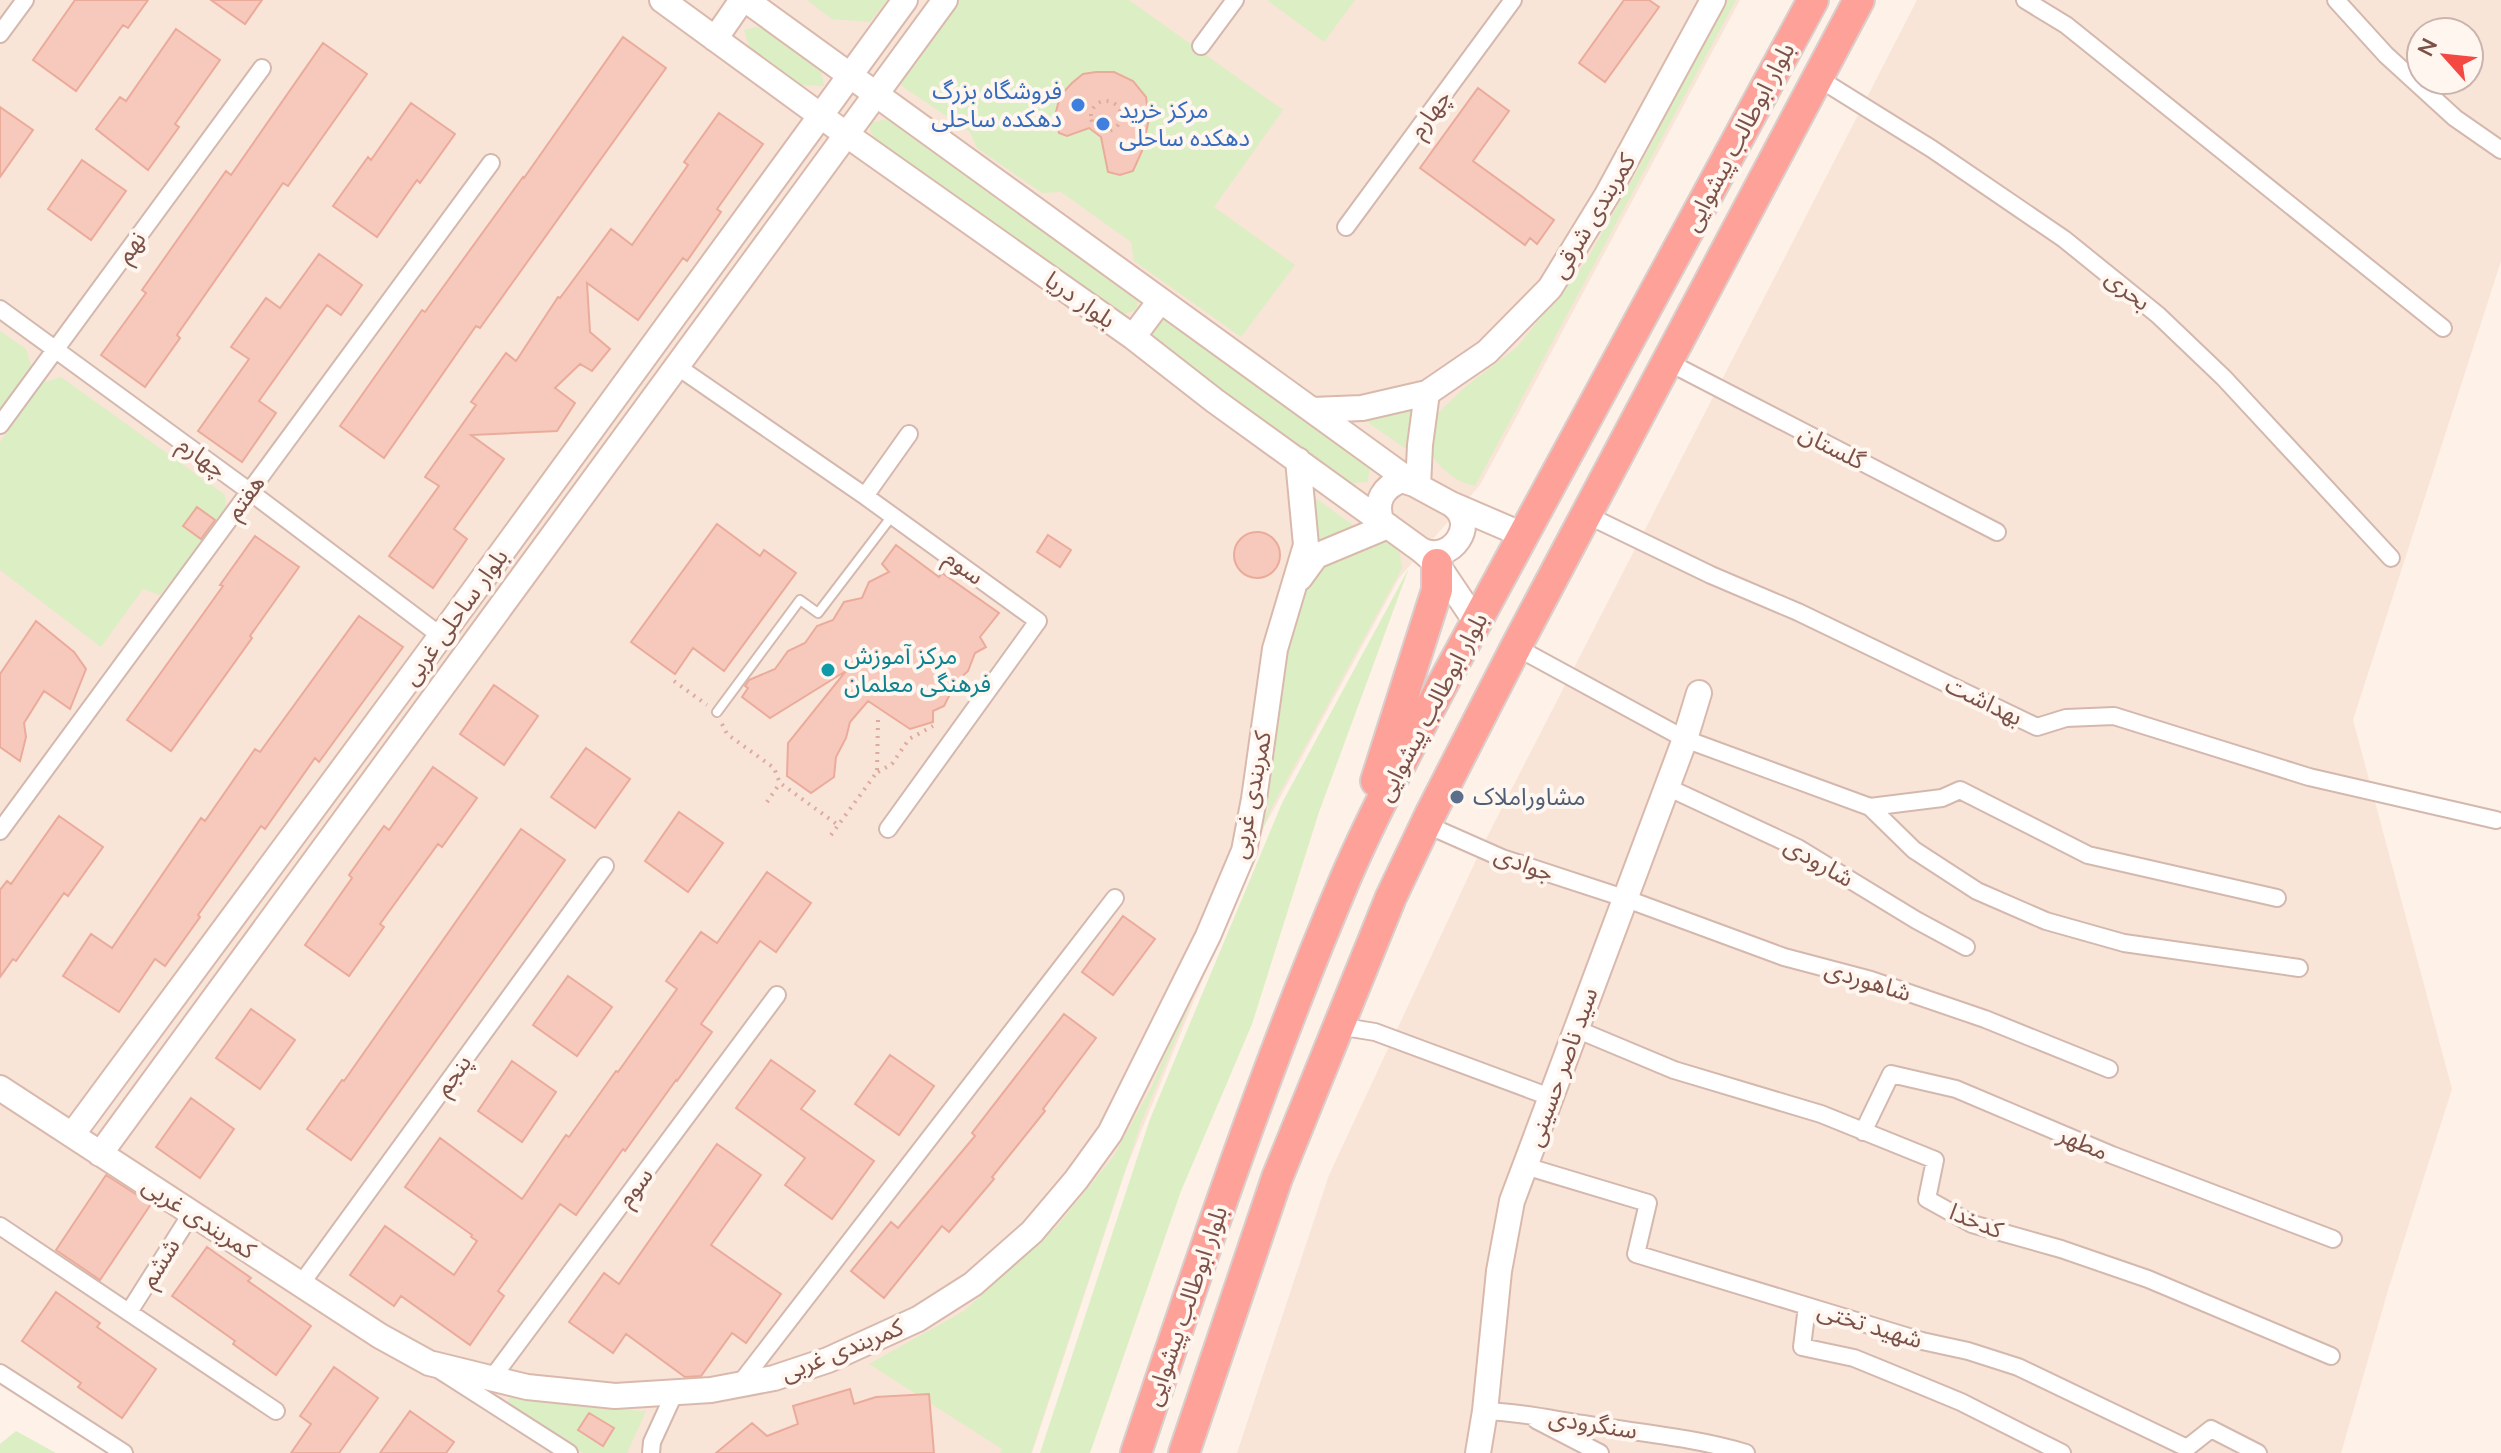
<svg xmlns="http://www.w3.org/2000/svg" width="2501" height="1453" font-family="'Nunito Sans','Noto Sans Arabic',sans-serif">
<style>
.residential{fill:#f9e4d8;fill-rule:evenodd}
.green{fill:#dceec3}
.building{fill:#f6c9bc;stroke:#ebab9b;stroke-width:2}
.lines{fill:none;stroke-linecap:round;stroke-linejoin:round}
.lane-casing{stroke:#d4b8ae;stroke-width:12}
.street-casing{stroke:#d4b8ae;stroke-width:20}
.secondary-casing{stroke:#dab9ad;stroke-width:28}
.highway-casing{stroke:#dacecc;stroke-width:34}
.path{stroke:#dcab9e;stroke-width:4;stroke-dasharray:2 6;stroke-linecap:butt}
.lane{stroke:#fff;stroke-width:8}
.street{stroke:#fff;stroke-width:16}
.secondary{stroke:#fff;stroke-width:24}
.highway{stroke:#fea199;stroke-width:30}
.shop-dot{fill:#3f7fe0;stroke:#fff6f0;stroke-width:3}
.culture-dot{fill:#0f9aa8;stroke:#fff6f0;stroke-width:3}
.service-dot{fill:#5c6f8a;stroke:#fff6f0;stroke-width:3}
.labels{text-anchor:middle;stroke-width:8;stroke-linejoin:round;paint-order:stroke}
.shop-label{font-size:24px;fill:#366cbe;stroke:#fff6f0;text-anchor:end}
.street-label{font-size:24px;fill:#7b5148;stroke:#fff6f0}
.culture-label{font-size:24px;fill:#0d838f;stroke:#fff6f0;text-anchor:start}
.service-label{font-size:24px;fill:#4e5e75;stroke:#fff6f0;text-anchor:start}
</style>
<rect width="100%" height="100%" fill="#fef1e7"/>
<path class="residential" d="M0 0H1740L1480 485 1399 578 1264 827 1126 1169 1032 1453H127L0 1369Z
M1917 0H2501V261L2353 720 2452 1089 2389 1287 2341 1453H1237L1329 1175 1486 839ZM2421 32H2469V80H2421Z"/>
<path class="green" d="M807 0H887L870 22 832 19Z
M959 0H1129L1283 110 1214 207 1295 265 1241 337 1134 261 1131 242 1061 192 1042 193 977 148 970 132 899 84Z
M1267 0H1355L1324 42Z
M1726 0H1736L1475 486C1455 482 1444 471 1431 455L1436 415 1464 388 1517 347 1585 263 1636 173Z
M765 25 820 64 824 86 801 85 750 50 744 30Z
M887 119 1140 295 1136 310 1119 316 872 139 869 123Z
M1161 315 1370 463 1368 482 1352 483 1145 336Z
M0 331 26 349 31 365 0 409Z
M61 377 225 495 226 512 160 595 143 589 101 647 0 570V442L42 383Z
M1411 409 1406 449 1366 421Z
M1311 495 1353 525 1315 544Z
M1382 537 1399 549 1402 568 1272 807 1141 1123 1031 1453H1000L1002 1449 869 1364 964 1311 1057 1226 1113 1157 1152 1086 1269 807 1262 788 1282 653 1302 594 1321 562Z
M1409 568 1319 812 1252 1024 1181 1191 1090 1453H1040L1150 1119 1282 803Z
M510 1397 594 1408 646 1411 627 1453H583L507 1404Z
M16 1431 56 1453H0V1444Z"/>
<path class="building" d="M75 0H148L128 28 123 25 76 91 33 60Z
M211 0H262L245 24Z
M1624 0H1649L1659 7 1605 82 1579 63Z
M176 29 220 60 175 124 179 127 148 170 96 129 120 97 126 101Z
M623 37 666 68 480 328 476 326 384 458 340 426 422 310 425 312 523 177 524 178Z
M323 43 367 74 288 186 283 183 177 335 180 338 145 387 101 355 146 293 142 290 226 171 231 175Z
M1096 72H1114L1133 81 1146 97 1149 119 1142 151 1133 171 1120 175 1108 172 1101 137 1089 128 1067 136 1059 133 1055 116 1060 96 1072 83 1083 74Z
M1478 88 1509 111 1473 161 1554 220 1537 244 1530 238 1525 245 1420 168Z
M411 103 455 134 420 183 417 180 377 237 333 206 368 157 371 160Z
M0 107 33 130 0 177Z
M719 113 763 144 717 209 721 212 687 261 683 258 638 320 587 283 590 332 610 349 592 371 580 364 555 388 575 403 557 431 471 435 504 459 454 529 467 539 433 588 389 556 439 486 425 477 476 405 471 402 506 353 516 361 558 297 560 298 611 229 632 245 688 165 684 162Z
M82 160 126 191 91 240 48 209Z
M319 254 362 285 341 315 327 305 259 401 276 413 242 462 198 431 249 359 231 347 266 298 280 308Z
M197 507 215 520 201 539 183 526Z
M717 524 760 556 764 550 796 573 724 671 693 648 675 674 631 642Z
M1234 555a23 23 0 1 1 46 0a23 23 0 1 1-46 0Z
M1048 535 1071 550 1060 567 1037 552Z
M255 536 299 567 250 636 252 638 171 751 127 720 223 586 220 585Z
M896 545 939 577 942 573 999 613 980 637 986 647 975 653 968 671 956 682 944 706 933 711V722L910 729 868 701 850 722 846 738 836 757 834 777 811 793 787 776 788 743 846 671 770 718 742 697 748 688 745 686 749 680 775 669 788 651 805 643 817 626 833 620 844 602 862 598 869 582 889 572 882 564Z
M359 616 403 647 319 762 315 758 265 829 261 826 198 915 200 917 165 966 155 959 119 1012 63 976 91 934 112 948 201 818 205 821 255 749 260 752Z
M36 621 74 652 86 669 70 709 44 691 24 723 26 737 20 761 0 747V674Z
M494 685 538 716 504 765 460 734Z
M586 748 630 779 595 828 551 797Z
M433 767 477 798 442 847 438 844 380 924 384 927 349 976 305 945 352 878 349 875 384 826 389 830Z
M679 812 723 843 688 892 645 861Z
M59 816 103 847 68 896 64 893 16 961 13 959 0 977V890L7 881 11 884Z
M521 829 565 860 351 1160 307 1129 342 1080 344 1081Z
M767 872 811 903 776 952 760 941 701 1024 712 1032 677 1081 676 1080 625 1151 623 1149 576 1215 560 1204 498 1291 504 1296 470 1345 401 1296 394 1306 350 1275 385 1226 454 1275 477 1241 471 1237 472 1235 405 1187 440 1138 522 1199 566 1135 569 1137 616 1071 618 1072 677 989 666 981 701 932 717 943Z
M1123 916 1155 939 1113 995 1082 972Z
M568 976 612 1007 577 1056 533 1025Z
M251 1009 295 1040 260 1089 216 1058Z
M1064 1014 1096 1038 1043 1109 1045 1111 992 1177 994 1179 949 1232 942 1226 884 1298 851 1271 891 1222 898 1228 975 1136 972 1133Z
M890 1055 934 1086 899 1135 855 1104Z
M771 1060 815 1091 801 1109 874 1161 832 1219 785 1185 805 1158 736 1108Z
M512 1061 556 1092 522 1142 478 1111Z
M191 1098 234 1129 200 1178 156 1147Z
M717 1144 761 1175 711 1245 781 1294 746 1343 732 1333 701 1376 685 1377 626 1334 613 1353 569 1322 604 1273 619 1284Z
M106 1175 151 1204 100 1280 56 1250Z
M207 1247 251 1278 248 1281 311 1326 276 1375 233 1344 235 1341 172 1296Z
M56 1292 100 1323 97 1327 156 1369 122 1418 78 1387 81 1383 22 1341Z
M334 1367 378 1398 339 1453H291L311 1424 300 1416Z
M850 1389 854 1404 876 1397 929 1394 934 1453H716L752 1423 767 1436 798 1424 793 1406Z
M410 1411 454 1442 446 1453H380Z
M589 1413 614 1428 603 1446 578 1430Z"/>
<g class="lines">
<defs>
<path id="lane" d="M717 712 800 600 818 613 892 516"/>
<path id="street" d="M2025 0 2066 25 2443 328
M2336 0 2386 55 2455 118 2501 150
M0 34 25 0
M1201 46 1235 0
M1818 78 1932 149 2064 239 2158 315 2224 378 2391 558
M1346 227 1513 0
M0 309 249 491 441 636
M1668 362 1997 532
M678 367 865 496 1038 621 888 829
M0 425 262 68
M865 496 909 434
M1587 515 1711 575 1798 612 2037 727 2066 718 2114 716 2309 777 2496 820
M1516 647 1685 739 1870 807 1914 850 1977 891 2046 921 2124 943 2299 968
M1667 787 1798 848 1916 920 1966 947
M1870 807 1942 798 1960 790 2088 855 2277 898
M1425 824 1502 858 1624 898 1784 957 1871 980 1985 1019 2109 1069
M0 831 491 163
M1338 1026 1375 1032 1550 1097
M1576 1029 1674 1070 1821 1114 1935 1160 1927 1199 1972 1224 2061 1249 2148 1279 2331 1356
M1863 1132 1891 1074 1956 1089 2112 1155 2333 1239
M1525 1166 1648 1203 1636 1254 1922 1341 1968 1351 2018 1367 2187 1448 2211 1429 2258 1453
M0 1226 276 1411
M301 1284 605 866
M1807 1306 1802 1347 1854 1358 1903 1378 1961 1402 2062 1453
M129 1312 191 1214
M441 1371 569 1453
M0 1373 124 1453
M492 1378 777 995
M739 1385 1115 898
M1485 1411C1519 1412 1550 1419 1583 1424 1638 1433 1692 1437 1746 1453
M1536 1420 1600 1453
M651 1453 652 1442 675 1392"/>
<path id="secondary" d="M662 0 847 135 1133 337 1215 401 1421 550 1437 564 1476 622
M746 0 1414 484 1451 504 1523 535
M715 39 742 0
M1133 337 1160 301
M1312 410 1362 408 1427 393 1487 352 1550 288 1607 195 1713 0
M1418 486 1420 445 1427 393
M1381 520C1375 501 1383 487 1402 480L1414 484
M1421 550C1451 565 1480 523 1451 504
M1300 578 1316 556 1388 526
M0 1088 380 1336 429 1363 527 1387 615 1396 711 1390 774 1378 828 1360 918 1319 973 1284 1032 1232 1076 1180 1110 1133 1208 936 1244 851 1254 799 1275 649 1306 545 1298 460
M72 1135 449 625 905 0
M100 1154 945 0
M1478 1453 1485 1411 1499 1271 1512 1201 1685 739 1699 693"/>
<path id="highway" d="M1376 781 1437 590V564
M1136 1453C1201 1259 1266 1065 1346 877 1374 812 1408 750 1441 687L1813 0
M1184 1453 1277 1178 1391 897 1431 813 1516 647 1859 0"/>
</defs>
<use href="#lane" class="lane-casing"/>
<use href="#street" class="street-casing"/>
<use href="#secondary" class="secondary-casing"/>
<use href="#highway" class="highway-casing"/>
<path class="path" d="M1091 116a15 15 0 1 1 30 0a15 15 0 1 1-30 0Z
M674 681 707 705
M722 724 727 734 774 768 780 783 838 825
M878 772 892 764 909 739 933 726
M767 802 780 783
M831 835 877 772 878 719"/>
<use href="#lane" class="lane"/>
<use href="#street" class="street"/>
<use href="#secondary" class="secondary"/>
<use href="#highway" class="highway"/>
</g>
<g class="shop-dot">
<circle cx="1078" cy="105" r="8"/>
<circle cx="1103" cy="124" r="8"/>
</g>
<circle class="culture-dot" cx="828" cy="670" r="8"/>
<circle class="service-dot" cx="1457" cy="797" r="8"/>
<g class="labels">
<g class="shop-label">
<text x="1062" y="99">فروشگاه بزرگ<tspan x="1062" dy="28">دهکده ساحلی</tspan></text>
<text x="1119" y="118" text-anchor="start">مرکز خرید<tspan x="1119" dy="28">دهکده ساحلی</tspan></text>
</g>
<g class="street-label">
<text transform="translate(1430 114) rotate(-54)" y="8">چهارم</text>
<text transform="translate(1739 137) rotate(-62)" y="8">بلوار ابوطالب پیشوایی</text>
<text transform="translate(1593 216) rotate(-59)" y="8">کمربندی شرقی</text>
<text transform="translate(131 247) rotate(-54)" y="8">نهم</text>
<text transform="translate(2128 290) rotate(39)" y="8">بحری</text>
<text transform="translate(1080 300) rotate(35)" y="8">بلوار دریا</text>
<text transform="translate(1832 447) rotate(27)" y="8">گلستان</text>
<text transform="translate(202 457) rotate(36)" y="8">چهارم</text>
<text transform="translate(245 497) rotate(-54)" y="8">هفتم</text>
<text transform="translate(964 567) rotate(36)" y="8">سوم</text>
<text transform="translate(455 617) rotate(-54)" y="8">بلوار ساحلی غربی</text>
<text transform="translate(1984 701) rotate(26)" y="8">بهداشت</text>
<text transform="translate(1432 707) rotate(-62)" y="8">بلوار ابوطالب پیشوایی</text>
<text transform="translate(1251 795) rotate(-79)" y="8">کمربندی غربی</text>
<text transform="translate(1819 862) rotate(30)" y="8">شارودی</text>
<text transform="translate(1524 864) rotate(20)" y="8">جوادی</text>
<text transform="translate(1868 981) rotate(17)" y="8">شاهوردی</text>
<text transform="translate(1562 1067) rotate(-70)" y="8">سید ناصر حسینی</text>
<text transform="translate(453 1075) rotate(-54)" y="8">پنجم</text>
<text transform="translate(2083 1143) rotate(23)" y="8">مطهر</text>
<text transform="translate(635 1187) rotate(-53)" y="8">سوم</text>
<text transform="translate(199 1218) rotate(33)" y="8">کمربندی غربی</text>
<text transform="translate(1976 1221) rotate(22)" y="8">کدخدا</text>
<text transform="translate(160 1263) rotate(-58)" y="8">ششم</text>
<text transform="translate(1186 1306) rotate(-71)" y="8">بلوار ابوطالب پیشوایی</text>
<text transform="translate(1870 1325) rotate(17)" y="8">شهید تختی</text>
<text transform="translate(842 1350) rotate(-22)" y="8">کمربندی غربی</text>
<text transform="translate(1593 1424) rotate(9)" y="8">سنگرودی</text>
</g>
<g class="culture-label">
<text x="844" y="664">مرکز آموزش<tspan x="844" dy="28">فرهنگی معلمان</tspan></text>
</g>
<g class="service-label">
<text x="1473" y="805">مشاوراملاک</text>
</g>
</g>
<g transform="translate(2445 56) rotate(297)"><circle r="38" fill="#fff6f0" stroke="#cab4ad" stroke-width="2"/>
<path d="M0-6L14 30L0 20L-14 30Z" fill="#f34942"/>
<text y="-12" font-size="22" font-weight="bold" text-anchor="middle" fill="#7b5148">N</text>
</g>
</svg>
